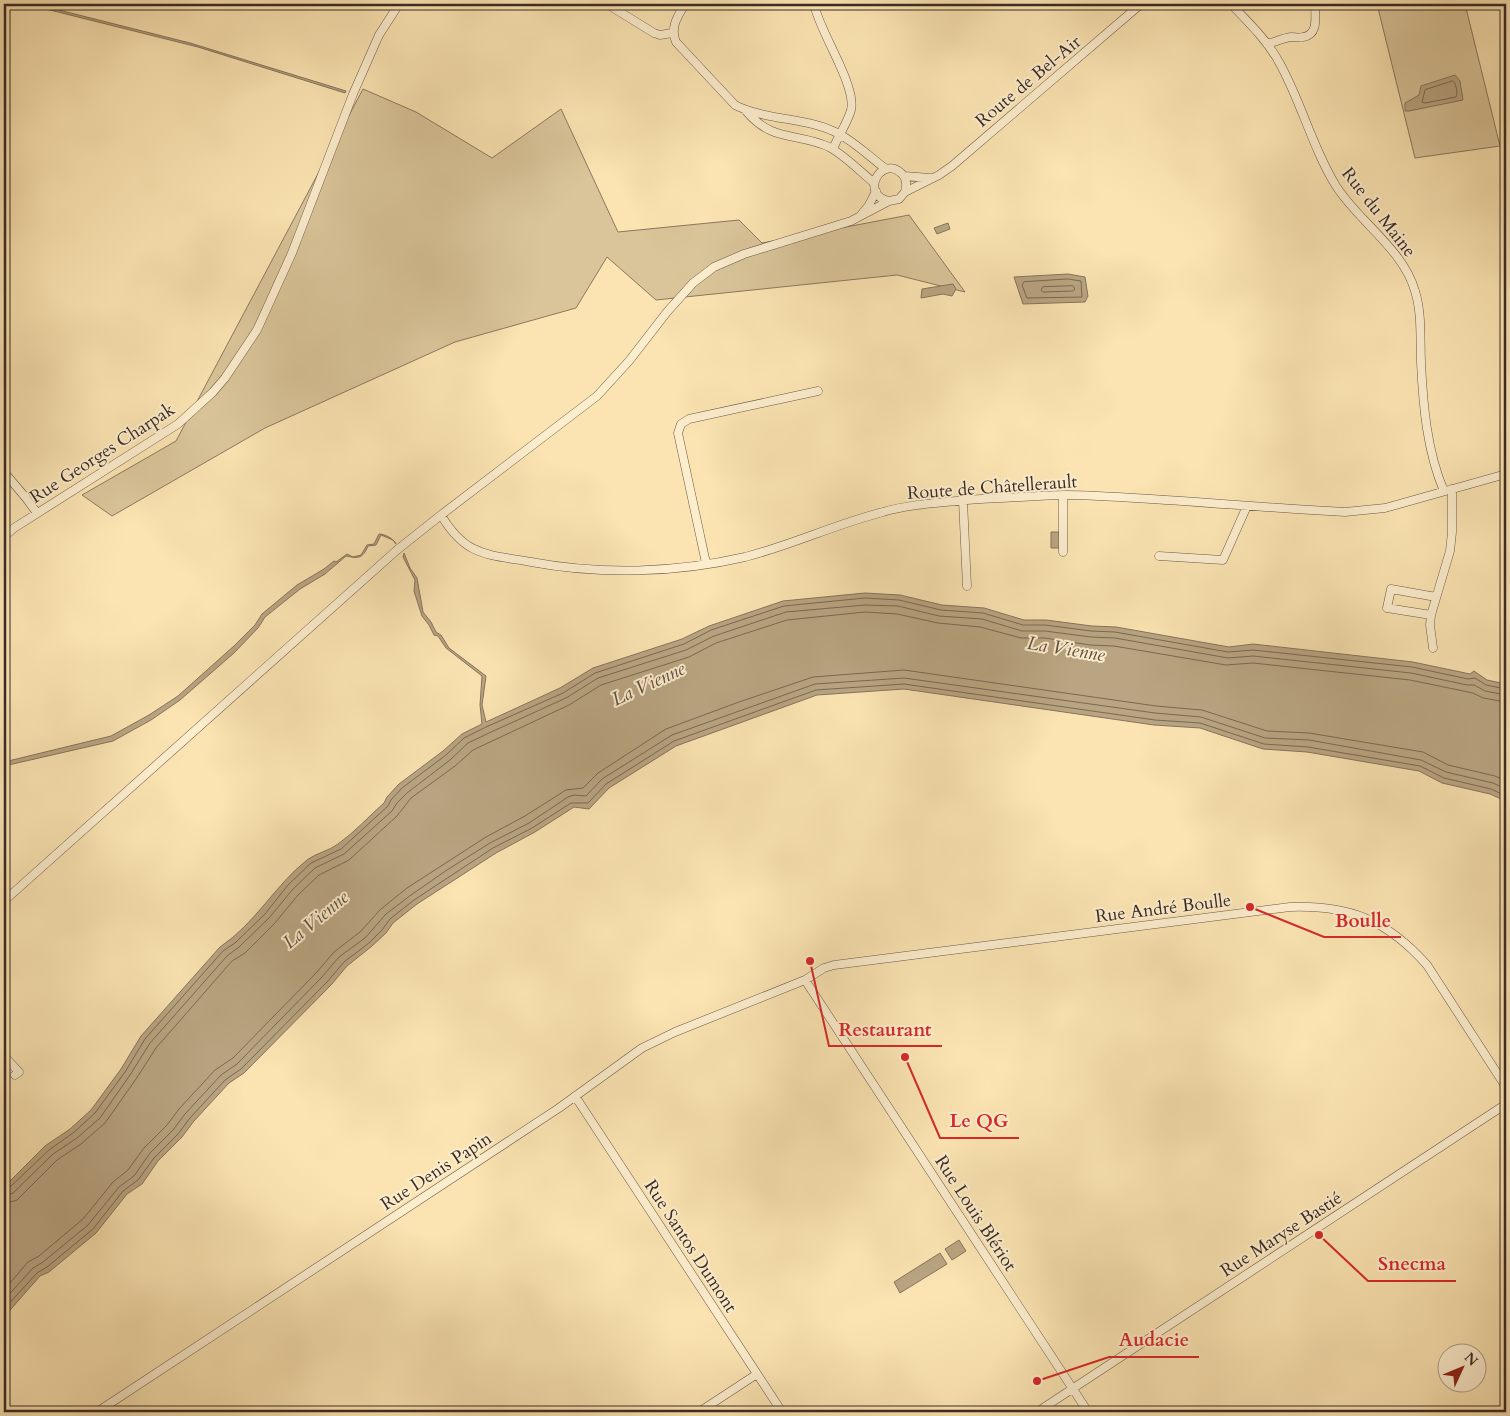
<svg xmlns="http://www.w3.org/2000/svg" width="1510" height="1416" font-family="Cardo,serif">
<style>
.green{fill:#dac59a;stroke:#8a7860}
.water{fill:#b9a582;stroke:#86745d}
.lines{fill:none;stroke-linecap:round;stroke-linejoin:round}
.shore{stroke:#7a6854;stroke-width:1}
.minor-casing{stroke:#6a5948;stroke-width:9}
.minor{stroke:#fcedcd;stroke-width:8}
.labels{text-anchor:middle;stroke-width:4;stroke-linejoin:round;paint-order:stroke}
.street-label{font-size:18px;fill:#3a2b25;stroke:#fcedcd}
.water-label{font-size:19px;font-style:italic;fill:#605041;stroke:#fcedcd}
.leader{fill:none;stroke:#d62828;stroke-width:2}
.callout-dot{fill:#d62828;stroke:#fcedcd;stroke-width:2}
.callout-label{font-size:19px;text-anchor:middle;font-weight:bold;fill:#d62828;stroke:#fcedcd;stroke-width:4;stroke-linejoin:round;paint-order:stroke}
</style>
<rect width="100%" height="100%" fill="#fbe4b2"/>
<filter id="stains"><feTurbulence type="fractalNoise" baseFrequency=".004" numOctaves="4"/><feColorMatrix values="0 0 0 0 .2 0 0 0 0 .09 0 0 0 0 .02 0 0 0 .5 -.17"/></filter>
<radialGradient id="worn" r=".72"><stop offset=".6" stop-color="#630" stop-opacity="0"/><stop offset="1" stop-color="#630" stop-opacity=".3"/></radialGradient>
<path class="green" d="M1377 4H1465L1500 146 1415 158Z
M363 89 416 112 492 158 561 109 618 232 739 220 762 243 909 215 965 292 897 275 656 300 607 257 576 308 455 342 265 428 112 516 82 495 176 441Z"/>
<path class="water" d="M26 4H35L190 43 346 91 345 93 198 47Z
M1455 75 1460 81 1463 100 1409 111H1405V103L1419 95 1421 86Z
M948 223 950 229 937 234 934 228Z
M1068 274 1085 277 1088 296 1085 302 1023 304 1014 277Z
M953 284 956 289 952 296 943 294 921 298 922 289Z
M1051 532H1059L1060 548H1051Z
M379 534C385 534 394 539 396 544L393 540 381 535 376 545 368 546C363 558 359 559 346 556L325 574 300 589 265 617 258 628 234 653 180 700 151 720 113 741 4 766V762L111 736 149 715 178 696 235 645 255 625 262 614 297 585 324 569 334 561 336 562 347 554 353 557 361 555 367 545 374 544Z
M404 553 410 568 417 578 423 612 431 622 436 632 441 635 449 648 486 676 482 705 486 722 560 688 593 668 682 639 709 626 783 601 865 593 900 595 942 605 984 608 1024 620H1046L1092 626 1116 627 1229 647 1253 644 1413 662 1470 674 1474 671 1487 680 1506 684V801L1490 794 1442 783 1419 771 1307 752 1263 749 1200 728 1154 725 904 689 817 695 676 746 609 788 589 809 574 807 535 832 496 853 417 904 393 923 386 933 372 946 347 966 331 985 244 1073 229 1083 194 1121 182 1137 158 1161 142 1184 127 1194 96 1233 49 1272 40 1276 4 1317V1187L45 1146 70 1129 91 1110 121 1069 141 1036 220 947C256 923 275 885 307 860 316 853 329 851 338 844 355 832 369 816 384 803L387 797 399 784 443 751 462 734 482 724 480 705 482 676 446 648 438 636 434 635 429 625 422 616 414 591 415 580 403 557Z
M959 1240 966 1251 952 1260 945 1249Z
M940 1253 947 1264 900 1293 894 1282Z"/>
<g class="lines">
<path class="shore" d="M1453 81C1456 83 1458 93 1456 97L1425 103 1422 102 1425 90Z
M1068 279 1081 281 1082 297 1027 298 1022 285 1024 282Z
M1073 286 1075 289 1073 291 1043 292 1041 290 1043 287Z
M4 1190 9 1188 49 1150 73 1133 95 1113 125 1072 145 1039 223 951 235 943 265 914 288 885 311 863 341 849 388 806 391 800 402 788 446 755 464 738 486 727 563 693 595 673 684 644 711 630 784 606 865 598 899 600 941 610 983 613 1023 625H1045L1091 631 1115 632 1228 652 1253 650 1412 667 1468 679 1475 678 1486 685 1506 689
M4 1196 13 1193 53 1154 77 1138 100 1118 130 1075 150 1043 227 956 239 947 269 918 293 889 315 868 344 854 392 811 397 803 407 793 450 760 468 743 489 733 566 698 598 678 686 650 714 636 786 612 865 605 898 606 939 616 982 619 1022 631H1045L1091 637 1115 638 1228 658 1253 656 1411 673 1467 685H1474L1485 691 1506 695
M4 1204 17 1200 57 1160 81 1144 105 1123 136 1079 156 1048 232 961 245 953 275 923 298 895 319 875 349 860 397 816 411 798 455 766 473 750 569 705 601 685 689 657 716 643 787 620 865 612 897 614 938 623 980 627 1021 638H1045L1090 645 1114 646 1226 665 1253 663 1410 680 1473 693 1483 698 1506 702
M4 1290 28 1262 39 1256 83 1219 113 1182 128 1170 144 1148 167 1125 179 1109 215 1070 233 1058 317 972 334 952 360 932 381 909 407 888 486 837 525 816 566 790 583 788 598 773 666 729 739 702 813 677 904 670 1156 706 1202 710 1267 731 1309 733 1423 752 1448 765 1495 776 1506 781
M4 1300 33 1268 43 1262 88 1225 119 1187 134 1176 150 1153 173 1130 185 1114 221 1075 237 1064 322 977 339 957 365 938 386 914 411 895 447 870 490 843 529 823 568 797 574 795 586 796 602 779 672 735 815 684 904 678 1155 713 1201 717 1265 738 1309 740 1421 760 1446 772 1493 783 1506 789
M4 1309 37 1273 47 1267 93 1229 123 1191 138 1180 154 1158 178 1134 190 1118 225 1080 241 1069 327 982 344 962 369 943 382 930 390 919 414 900 493 848 532 828 571 803H588L606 784 674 741 816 690 904 684 1155 720 1200 723 1264 744 1308 747 1420 766 1444 778 1491 789 1506 796"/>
<defs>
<path id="minor" d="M607 4 654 33 660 35 672 33
M685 4C677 17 670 28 676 42L735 105C766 121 809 117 839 134 856 143 871 158 886 169
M814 4C819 31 857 86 851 110 847 124 838 136 833 149
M1231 4C1248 22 1267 40 1279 62 1301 101 1312 147 1336 186 1359 222 1403 249 1415 291 1422 313 1420 338 1421 362 1423 405 1427 452 1444 491
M1267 44C1275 42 1283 38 1291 37 1295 37 1299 38 1303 37 1319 35 1315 16 1315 4
M746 111C773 143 796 132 829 147 843 154 862 173 874 183
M904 176 930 178
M889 201C859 195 881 155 901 173 907 178 907 185 905 192
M861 215 869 205 876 191
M4 472 26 498 37 513
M963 501 967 586
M441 515C466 557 487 554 531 562 601 575 676 573 745 557 792 545 836 524 883 512 910 504 939 503 967 500 999 498 1032 496 1065 495 1104 495 1143 499 1182 501 1236 505 1291 509 1345 512L1385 508 1506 474
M4 537 14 528 178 424 213 392 225 378 257 330 292 253 353 94 379 35 399 4
M1063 552V496
M1159 556 1223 560 1247 506
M706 563 678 433 681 424 689 419 818 391
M1436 597 1391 589 1387 608 1431 615 1450 551 1452 532V489
M1431 615 1430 625 1433 648
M4 901 397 550 441 515 597 396 629 361 667 312 693 283 714 267 744 254 851 221 889 201 899 199 905 192 939 175 952 166 1141 4
M805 980 1088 1412
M4 1056 19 1072 15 1075
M575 1096 782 1412
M97 1412 559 1108 642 1048 675 1032 805 980 824 968 834 965 1290 907C1350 905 1387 920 1427 965L1506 1087
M699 1412 757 1374
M1037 1412 1506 1104"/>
</defs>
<use href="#minor" class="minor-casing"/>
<use href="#minor" class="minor"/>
</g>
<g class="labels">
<g class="street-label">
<text transform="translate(1028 81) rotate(-40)" y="6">Route de Bel-Air</text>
<text transform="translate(1379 212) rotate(52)" y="6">Rue du Maine</text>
<text transform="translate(102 453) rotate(-33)" y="6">Rue Georges Charpak</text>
<text transform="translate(992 487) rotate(-4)" y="6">Route de Châtellerault</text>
<text transform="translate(1163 908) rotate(-7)" y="6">Rue André Boulle</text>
<text transform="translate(436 1171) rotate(-33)" y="6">Rue Denis Papin</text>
<text transform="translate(976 1213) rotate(57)" y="6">Rue Louis Blériot</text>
<text transform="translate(1281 1234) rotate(-33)" y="6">Rue Maryse Bastié</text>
<text transform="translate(691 1246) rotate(57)" y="6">Rue Santos Dumont</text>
</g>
<g class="water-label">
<text transform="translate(1066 648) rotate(9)" y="7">La Vienne</text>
<text transform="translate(648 683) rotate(-25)" y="7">La Vienne</text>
<text transform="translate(315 919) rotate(-40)" y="7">La Vienne</text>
</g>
</g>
<path class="leader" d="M1250 907L1324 937H1401M810 961L829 1046H942M905 1057L940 1138H1019M1319 1235L1368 1281H1456M1037 1381L1109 1357H1199"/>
<g class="callout-dot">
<circle cx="1250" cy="907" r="5"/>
<circle cx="810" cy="961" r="5"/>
<circle cx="905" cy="1057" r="5"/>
<circle cx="1319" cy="1235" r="5"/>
<circle cx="1037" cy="1381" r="5"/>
</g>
<g class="callout-label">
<text x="1363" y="927">Boulle</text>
<text x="885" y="1036">Restaurant</text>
<text x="979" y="1127">Le QG</text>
<text x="1412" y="1270">Snecma</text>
<text x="1154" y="1346">Audacie</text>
</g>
<rect width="1510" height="1416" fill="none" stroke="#fbe4b2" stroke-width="20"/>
<rect x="5" y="5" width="1500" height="1406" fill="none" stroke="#3a2b25" stroke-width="2.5"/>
<rect x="10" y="10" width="1490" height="1396" fill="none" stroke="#3a2b25"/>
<g transform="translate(1462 1368) rotate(46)"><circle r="24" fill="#fcedcd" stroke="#ae9f8a"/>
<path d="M0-4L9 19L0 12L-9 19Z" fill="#8f2418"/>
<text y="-8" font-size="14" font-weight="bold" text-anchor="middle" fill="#3a2b25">N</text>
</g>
<rect width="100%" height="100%" filter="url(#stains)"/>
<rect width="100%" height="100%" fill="url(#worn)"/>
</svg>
